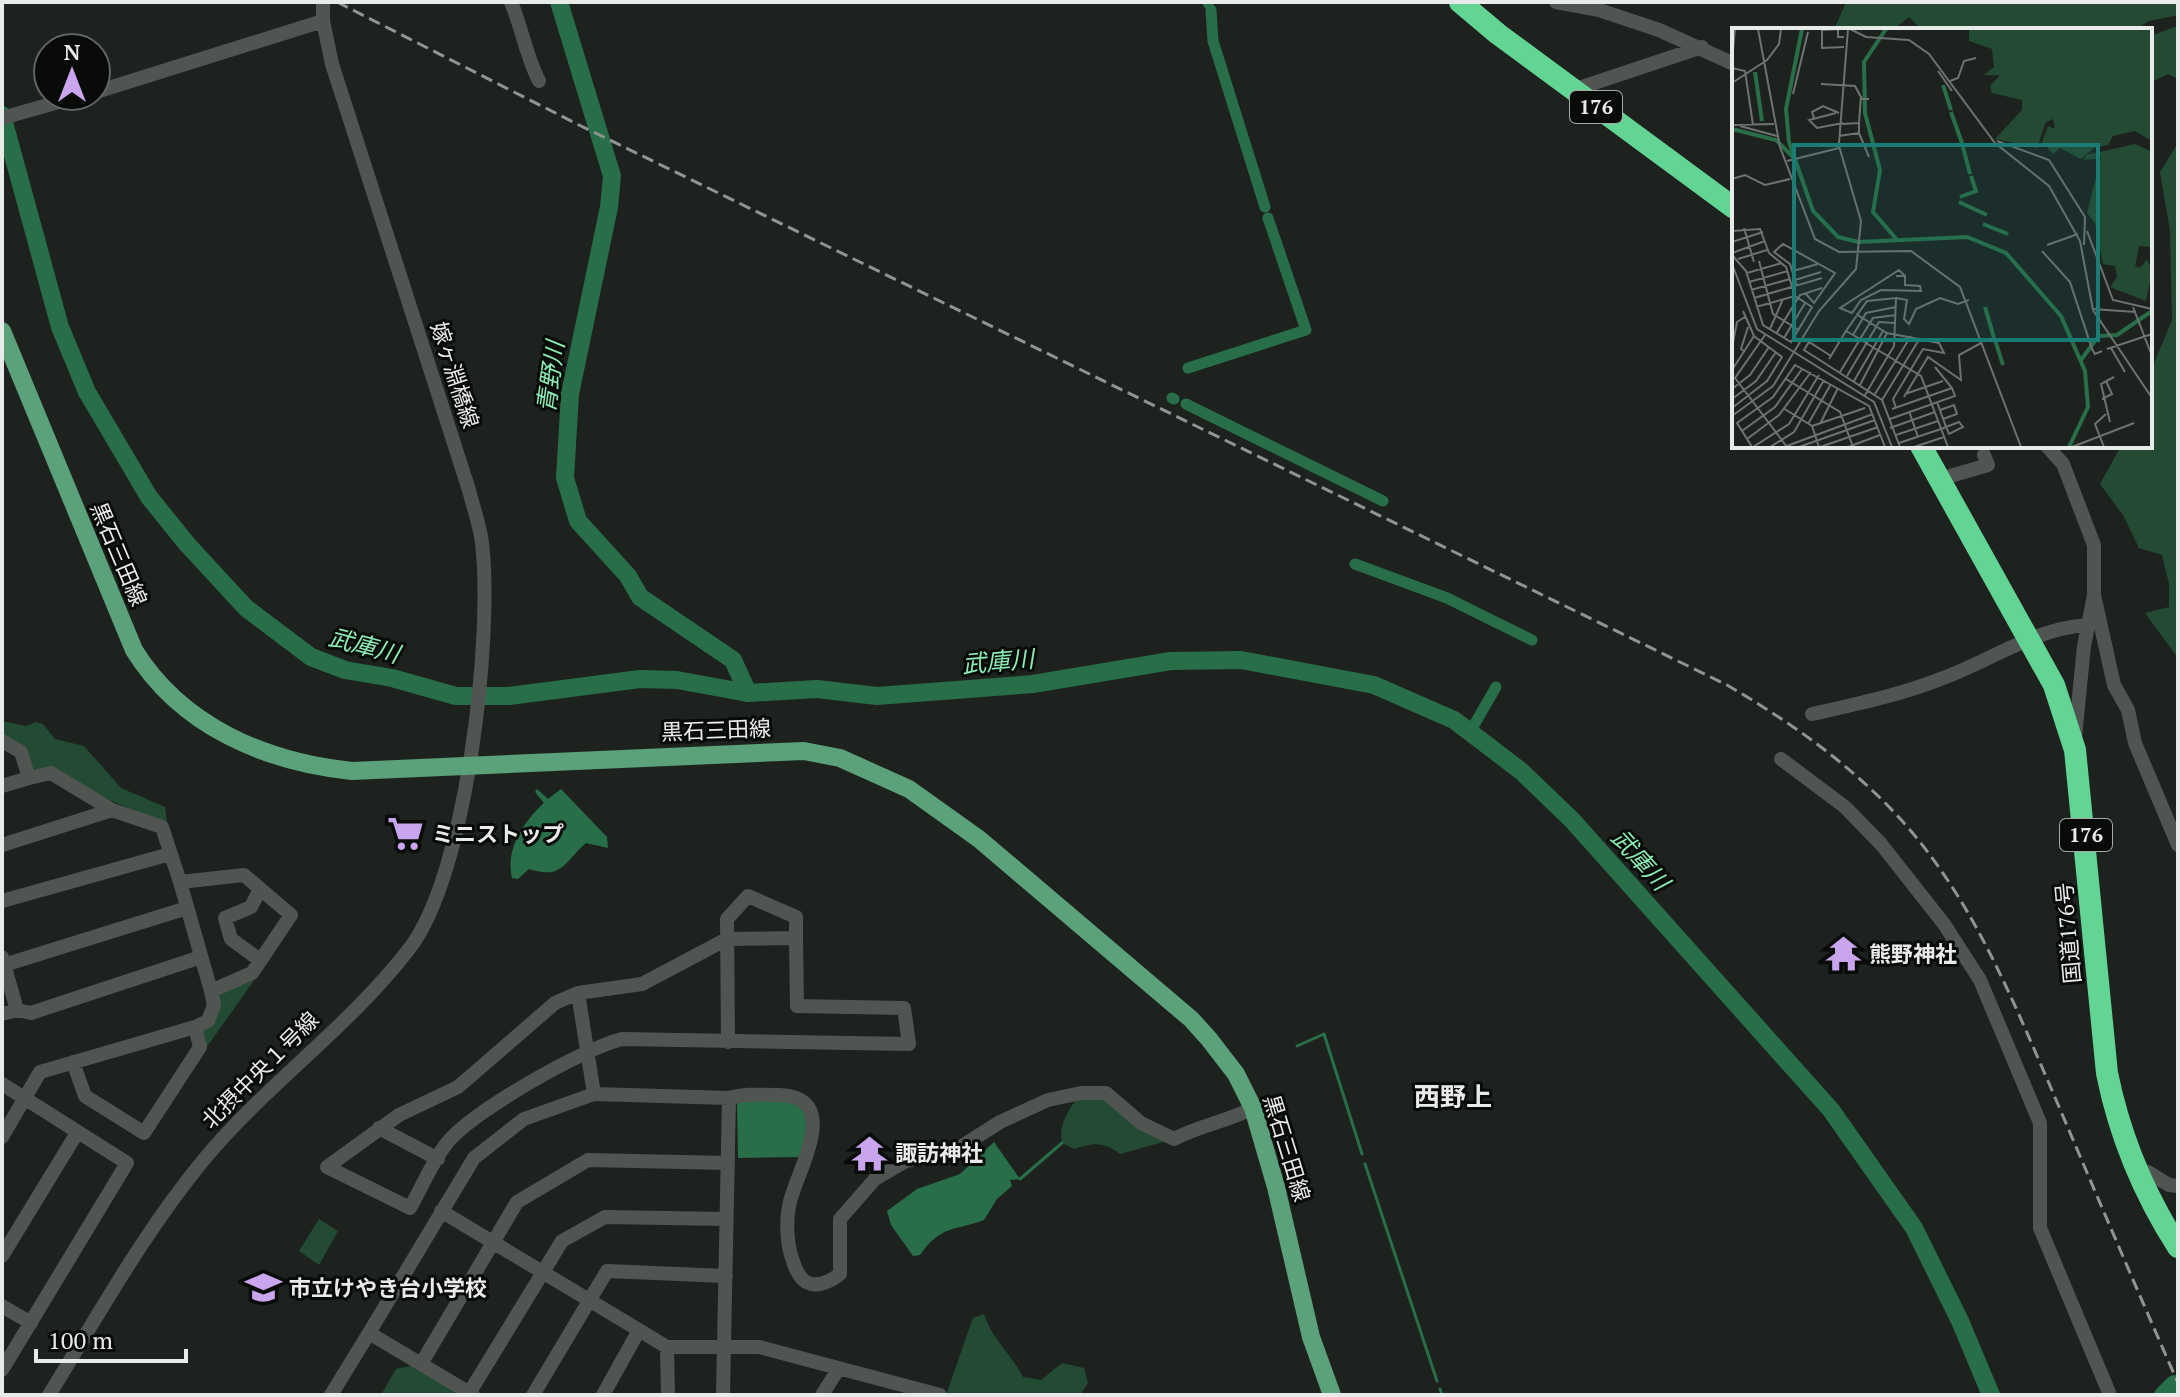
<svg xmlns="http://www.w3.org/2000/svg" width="2180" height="1397" font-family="'PT Serif','Noto Sans JP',serif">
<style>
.green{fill:#234b34}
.water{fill:#286e48}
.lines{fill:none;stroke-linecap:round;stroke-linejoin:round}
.stream{stroke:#286e48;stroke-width:3}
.canal{stroke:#286e48;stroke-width:11}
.river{stroke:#286e48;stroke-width:18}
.minor{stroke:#505552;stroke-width:14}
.major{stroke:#5ba27a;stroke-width:18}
.highway{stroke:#62d595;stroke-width:22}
.rail{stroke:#919592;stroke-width:3;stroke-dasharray:12 6;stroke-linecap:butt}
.labels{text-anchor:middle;stroke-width:6;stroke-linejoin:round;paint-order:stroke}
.shield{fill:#090b09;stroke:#a5a8a6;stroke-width:2}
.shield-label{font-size:20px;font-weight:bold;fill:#e8ebe9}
.street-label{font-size:22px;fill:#e8ebe9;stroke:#090b09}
.poi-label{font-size:22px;font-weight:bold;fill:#e8ebe9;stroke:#090b09;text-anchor:start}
.water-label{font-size:24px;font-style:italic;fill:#8cedb4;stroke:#090b09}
.quarter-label{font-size:26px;font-weight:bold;fill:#e8ebe9;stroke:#090b09}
.inset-river{fill:none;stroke:#286e48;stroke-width:4}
.inset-road{fill:none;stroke:#6e7270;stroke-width:2}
.view{fill:#1a7c74;fill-opacity:0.15;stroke:#1a7c74;stroke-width:4}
.inset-edge{fill:none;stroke:#e8ebe9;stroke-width:4}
</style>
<rect width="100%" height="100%" fill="#1d221f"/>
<path class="green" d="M1846 2H2178V15L2149 21 2134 30H1922L1909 17 1893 30H1834Z
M2178 26V79L2168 74 2150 83V36Z
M2178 143V658L2145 613 2169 607V584L2162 555 2139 548 2123 515 2100 484 2121 446H2150V373L2172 320 2170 231 2160 172Z
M2 721 26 726 36 722 43 724 55 739 84 746 121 788 165 807 167 824 30 767 2 736Z
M253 976V982L206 1048 198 1030 214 992Z
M1081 1093H1106L1174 1139 1120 1154C1103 1141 1094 1143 1074 1149L1062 1143C1058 1123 1070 1108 1081 1093Z
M319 1219 338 1231 319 1265 299 1251Z
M984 1314C992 1340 1011 1353 1023 1377L1041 1380 1062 1363 1084 1368 1088 1383 1080 1395H946L973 1318Z
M421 1364 468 1395H381L396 1369Z"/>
<path class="water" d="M537 789 548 799 561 789 607 837 608 848 586 843C564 862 563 880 529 869L518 879 512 878C505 849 524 821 544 803L535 792Z
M743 1098C768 1099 793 1094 808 1117L801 1157 738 1158 737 1103Z
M994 1142 1020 1179 1010 1180 1012 1186 997 1199 984 1220C954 1231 941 1225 920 1255L913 1256 891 1225 887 1211 917 1189 960 1174Z"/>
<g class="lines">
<path class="stream" d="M1297 1046 1324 1034 1362 1154
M1365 1164 1437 1381
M1020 1179 1062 1143
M1440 1389 1442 1395"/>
<path class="canal" d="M1208 2V3
M1211 10 1213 41 1265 207
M1188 368 1306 330 1268 218
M1172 398 1174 399
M1186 404 1383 501
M1355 564 1447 598 1532 640
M1470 732 1496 687"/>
<path class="river" d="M559 2 612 176 609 207 570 394 565 478 578 521 628 576 640 597 733 660 748 693
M2 115 60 327 87 392 149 497 187 544 246 608 311 657 345 670 392 678 456 696H509L640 679 677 680 748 693 817 689 877 696 1033 684 1171 661 1241 660 1374 685 1454 720 1521 771 1572 820 1831 1110 1914 1228 1960 1321 1991 1395
M2163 1395 2174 1384"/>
<path class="minor" d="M511 2C522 28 526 56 539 81
M1556 2 1599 10 1659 30 1734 64
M1573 90 1702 47
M96 92 323 21
M2 118 80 96
M2047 446 2063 464 2094 545V595L2084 646 2075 737
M1940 479 1988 465 1984 455
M2094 595 2114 685 2128 710 2135 743 2178 845
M1812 714C1856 704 1901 695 1943 678 1992 660 2033 629 2087 625
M2 741 21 752 29 778 51 773 112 810 162 827 180 882 244 875 291 915 252 973 211 991 214 1005 208 1021 195 1027 200 1047 144 1133 85 1096 73 1062
M1781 759 1845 807 1881 844 1944 924 1980 980 2040 1123V1228L2110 1395
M2 786 29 778
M2 845 112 810
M180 882 211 991
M260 889 251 907 225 918 231 939 260 960
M2 901 170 854
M796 938 797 1006 904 1008 909 1044 622 1039C582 1049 473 1111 447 1143 432 1162 422 1187 410 1208L327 1167 399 1115 458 1087 555 1003 578 993 642 984 727 939Z
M2 957 17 1010
M4 965 187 908
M578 993 594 1094
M2 1014 17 1010 31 1013 201 957
M728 1042 727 919 748 896 796 917V938
M2 1084 127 1163 2 1370
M729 1098C745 1093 762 1095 779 1095 845 1097 795 1173 789 1206 786 1221 787 1241 791 1255 794 1264 797 1276 806 1282 818 1288 831 1281 840 1274V1219L875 1179 906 1161 956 1150 1000 1122 1048 1100 1081 1093H1106L1141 1123 1174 1139C1200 1125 1226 1122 1253 1108
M379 1128 438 1159
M2 1137 40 1072 195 1027
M2140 1173 2148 1172 2169 1185 2178 1186
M441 1211 667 1347H759L940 1395
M2 1256 77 1133
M2 1306 31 1323
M667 1347 668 1395
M421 1364 517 1202 588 1160 728 1163
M49 1395C99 1314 145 1230 206 1157 268 1083 350 1026 409 949 467 875 493 636 482 543 480 525 473 507 469 490L332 64 323 21V2
M331 1395 369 1333
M468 1395 562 1241 605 1217 727 1219
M473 1395 369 1333 474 1158 524 1119 594 1094 729 1098 723 1395
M533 1395 607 1271 726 1276
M603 1395 638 1332
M822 1395 839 1368"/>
<path class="major" d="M2 331 134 650C181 726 265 762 352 771L804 751 840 758 909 789 979 839 1191 1019 1209 1039 1236 1074 1253 1108 1276 1187 1311 1337 1332 1395"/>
<path class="highway" d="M1460 2 1498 34 1734 208
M1921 446 2054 685 2075 750 2107 1073C2119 1133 2144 1194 2178 1247"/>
<path class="rail" d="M337 2 579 125 1727 685C1792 723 1853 766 1904 823 1971 899 2008 989 2048 1081 2091 1182 2134 1283 2178 1383"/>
</g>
<defs>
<symbol id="supermarket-bare" viewBox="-9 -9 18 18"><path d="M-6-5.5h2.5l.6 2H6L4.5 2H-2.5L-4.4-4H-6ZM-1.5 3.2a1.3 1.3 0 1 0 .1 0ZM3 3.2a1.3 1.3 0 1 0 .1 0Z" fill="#c9a5ee" stroke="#090b09" stroke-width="2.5" paint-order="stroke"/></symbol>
<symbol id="temple-bare" viewBox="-9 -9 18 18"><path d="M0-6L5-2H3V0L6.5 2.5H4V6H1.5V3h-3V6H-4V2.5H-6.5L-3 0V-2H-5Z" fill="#c9a5ee" stroke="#090b09" stroke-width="2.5" paint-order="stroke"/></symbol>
<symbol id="school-bare" viewBox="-9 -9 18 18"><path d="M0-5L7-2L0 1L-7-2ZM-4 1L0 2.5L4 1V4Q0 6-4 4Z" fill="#c9a5ee" stroke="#090b09" stroke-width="2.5" paint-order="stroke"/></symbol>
</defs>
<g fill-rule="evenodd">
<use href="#supermarket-bare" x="380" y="808" width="51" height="51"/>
<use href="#temple-bare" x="1818" y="928" width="51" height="51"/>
<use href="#temple-bare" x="844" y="1128" width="51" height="51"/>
<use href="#school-bare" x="238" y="1262" width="51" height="51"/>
</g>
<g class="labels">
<g class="shield">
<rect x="1570" y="91" width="52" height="32" rx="6"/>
<rect x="2060" y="819" width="52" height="32" rx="6"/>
</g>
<g class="shield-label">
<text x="1596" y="114">176</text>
<text x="2086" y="842">176</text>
</g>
<g class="street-label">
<text transform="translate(455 375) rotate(72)" y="8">嫁ヶ淵橋線</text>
<text transform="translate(119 554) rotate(67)" y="8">黒石三田線</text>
<text transform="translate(716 730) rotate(-2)" y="8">黒石三田線</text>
<text transform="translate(2068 933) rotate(-95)" y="8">国道176号</text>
<text transform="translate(260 1070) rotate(-45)" y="8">北摂中央１号線</text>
<text transform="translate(1287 1148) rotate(73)" y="8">黒石三田線</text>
</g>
<g class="poi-label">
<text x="432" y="842">ミニストップ</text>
<text x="1869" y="962">熊野神社</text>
<text x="895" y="1161">諏訪神社</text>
<text x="289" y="1296">市立けやき台小学校</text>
</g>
<g class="water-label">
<text transform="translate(551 377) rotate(-82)" y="8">青野川</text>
<text transform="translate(364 646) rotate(15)" y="8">武庫川</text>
<text transform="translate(998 662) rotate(-5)" y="8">武庫川</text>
<text transform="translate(1640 860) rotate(48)" y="8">武庫川</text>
</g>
<g class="quarter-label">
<text x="1453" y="1106">西野上</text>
</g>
</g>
<g transform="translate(1732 28)">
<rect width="420" height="420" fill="#1d221f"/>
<path d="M237 1H420V113L403 103 381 108 376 117 362 120 349 131 328 120 321 126 310 114 316 98 323 101 321 91 314 94 305 120 263 111 290 82V72L260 65 258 58 268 47H252L262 39 260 21 237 13ZM403 116 420 124V219L407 218 403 238 408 240 415 231 420 243 414 273 378 259 385 249 383 238 371 236 363 195 355 185 369 130 352 132 354 127Z" fill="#234b34"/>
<path class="inset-river" d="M70 1 54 81 57 114 81 183 106 209 126 214 235 209 274 225 329 288 353 343 356 379 337 419M154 1 132 34 133 85 148 142 141 184 166 213M23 44 30 93M211 57 219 82M219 84 231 118M0 101 44 112 61 129M231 119 238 146M228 169 244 163 239 148M227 174 255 187M251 196 276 206M253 279 262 310M367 308 385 307 420 283M263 312 271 337M349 332 365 310"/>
<path class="inset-road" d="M26 1 48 119 83 211 107 224 179 223 228 259 289 419M49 1H80M118 1 134 9 177 12 197 26 263 115 317 158 348 213 361 282 420 370M112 19 90 20V2L106 1V9H112M0 32 3 1M0 40 13 43 21 97M206 43 220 63M218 53 226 50 232 33 244 30M0 55 35 32 47 16 49 1M89 56 123 58 130 71H137M61 66 76 4M104 85 77 92 85 100 111 95M82 90 80 84 91 78 107 85M127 95 129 68M0 97 42 96M8 98 45 108M127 105 137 129M107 108 127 105V95L110 96M265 113 317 132 353 189 352 217M107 115 116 1M55 133 107 120M0 151 13 147 33 157 58 151M12 200 22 234M0 203 28 201 37 225 54 239 63 268 80 279 59 314 31 297 14 243 0 227M355 203 381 272 420 281M0 214 31 204M315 217 346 206M310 223 338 254 360 321 363 326 370 323M0 225 33 213M6 231 35 222M27 233 41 286 67 302M0 236 25 301 142 374 160 419M61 243 86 236M15 245 50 235M164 248H173V257L188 258 189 263 149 262 129 272 120 285 108 280 167 242 173 248M63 252 89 244M17 254 56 243M65 258 58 236 42 224 51 216 103 245 82 275 73 265M19 262 58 251M22 270 90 250M164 270 175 272 172 291 177 296 184 281 208 270 226 276 237 272M24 279 63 268M401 279 420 328M360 281 404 284M124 286 155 305 207 315 212 325 191 321 161 371 164 380M38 301 51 271M44 306 68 267 90 260M33 307 3 350 55 419M121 307 134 285 164 279M52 310 73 275M0 320 5 294 13 289M379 320 393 344M375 321 420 306M13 324 9 321 16 299M99 328 77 314 72 322 150 372 168 419M97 331 114 303M0 342 22 308M108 344 141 290 164 287M115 348 147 294 163 295M54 351 108 384 121 419M122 353 151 303M128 357 155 305M0 361 18 347 37 319M143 366 179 308M173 366 211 353M133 367 136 362 147 343 162 318 164 270 135 273 114 303 128 311 142 320 156 328 164 333 189 348 216 419M172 369 196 329 229 352 227 327 249 315M0 371 24 353 44 324M370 371 380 366 374 353M150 372 188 310M0 380 35 353 50 329 22 308 11 283M51 380 80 398 87 419M160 381 220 360 203 339M208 382 222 377 225 386 211 391M177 383 186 409M0 388 41 358 87 283 124 241 129 193 107 118M158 391 223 368 220 360M378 394 369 356 382 349M76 396 99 356M88 396 106 360M80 398 133 380M158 400 203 384M10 403 43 379 70 341M164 407 206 393M15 411 47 387 79 344M167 415 209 401 214 399 227 394 231 399 217 406 214 399 205 374M20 419 5 395 41 369 63 337 137 378 153 419M21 419 57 396 87 347M38 419 62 404 92 352M52 419 141 386M67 419 143 392M88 419 146 399M116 419 148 407M182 419 212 409M340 419 402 395M372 419 363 396 374 386"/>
<path class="view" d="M62 117H366V312H62Z"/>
<rect width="420" height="420" class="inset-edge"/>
</g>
<rect width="2180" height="1397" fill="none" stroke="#e8ebe9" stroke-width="8"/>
<g transform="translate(72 72)"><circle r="38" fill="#090b09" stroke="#626563" stroke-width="2"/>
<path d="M0-6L14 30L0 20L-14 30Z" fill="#c9a5ee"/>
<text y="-12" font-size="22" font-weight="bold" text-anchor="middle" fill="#e8ebe9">N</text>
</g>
<path d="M36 1349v12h150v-12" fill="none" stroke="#e8ebe9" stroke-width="4"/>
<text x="48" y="1349" font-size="24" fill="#e8ebe9" stroke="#090b09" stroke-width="6" paint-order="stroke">100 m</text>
</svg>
